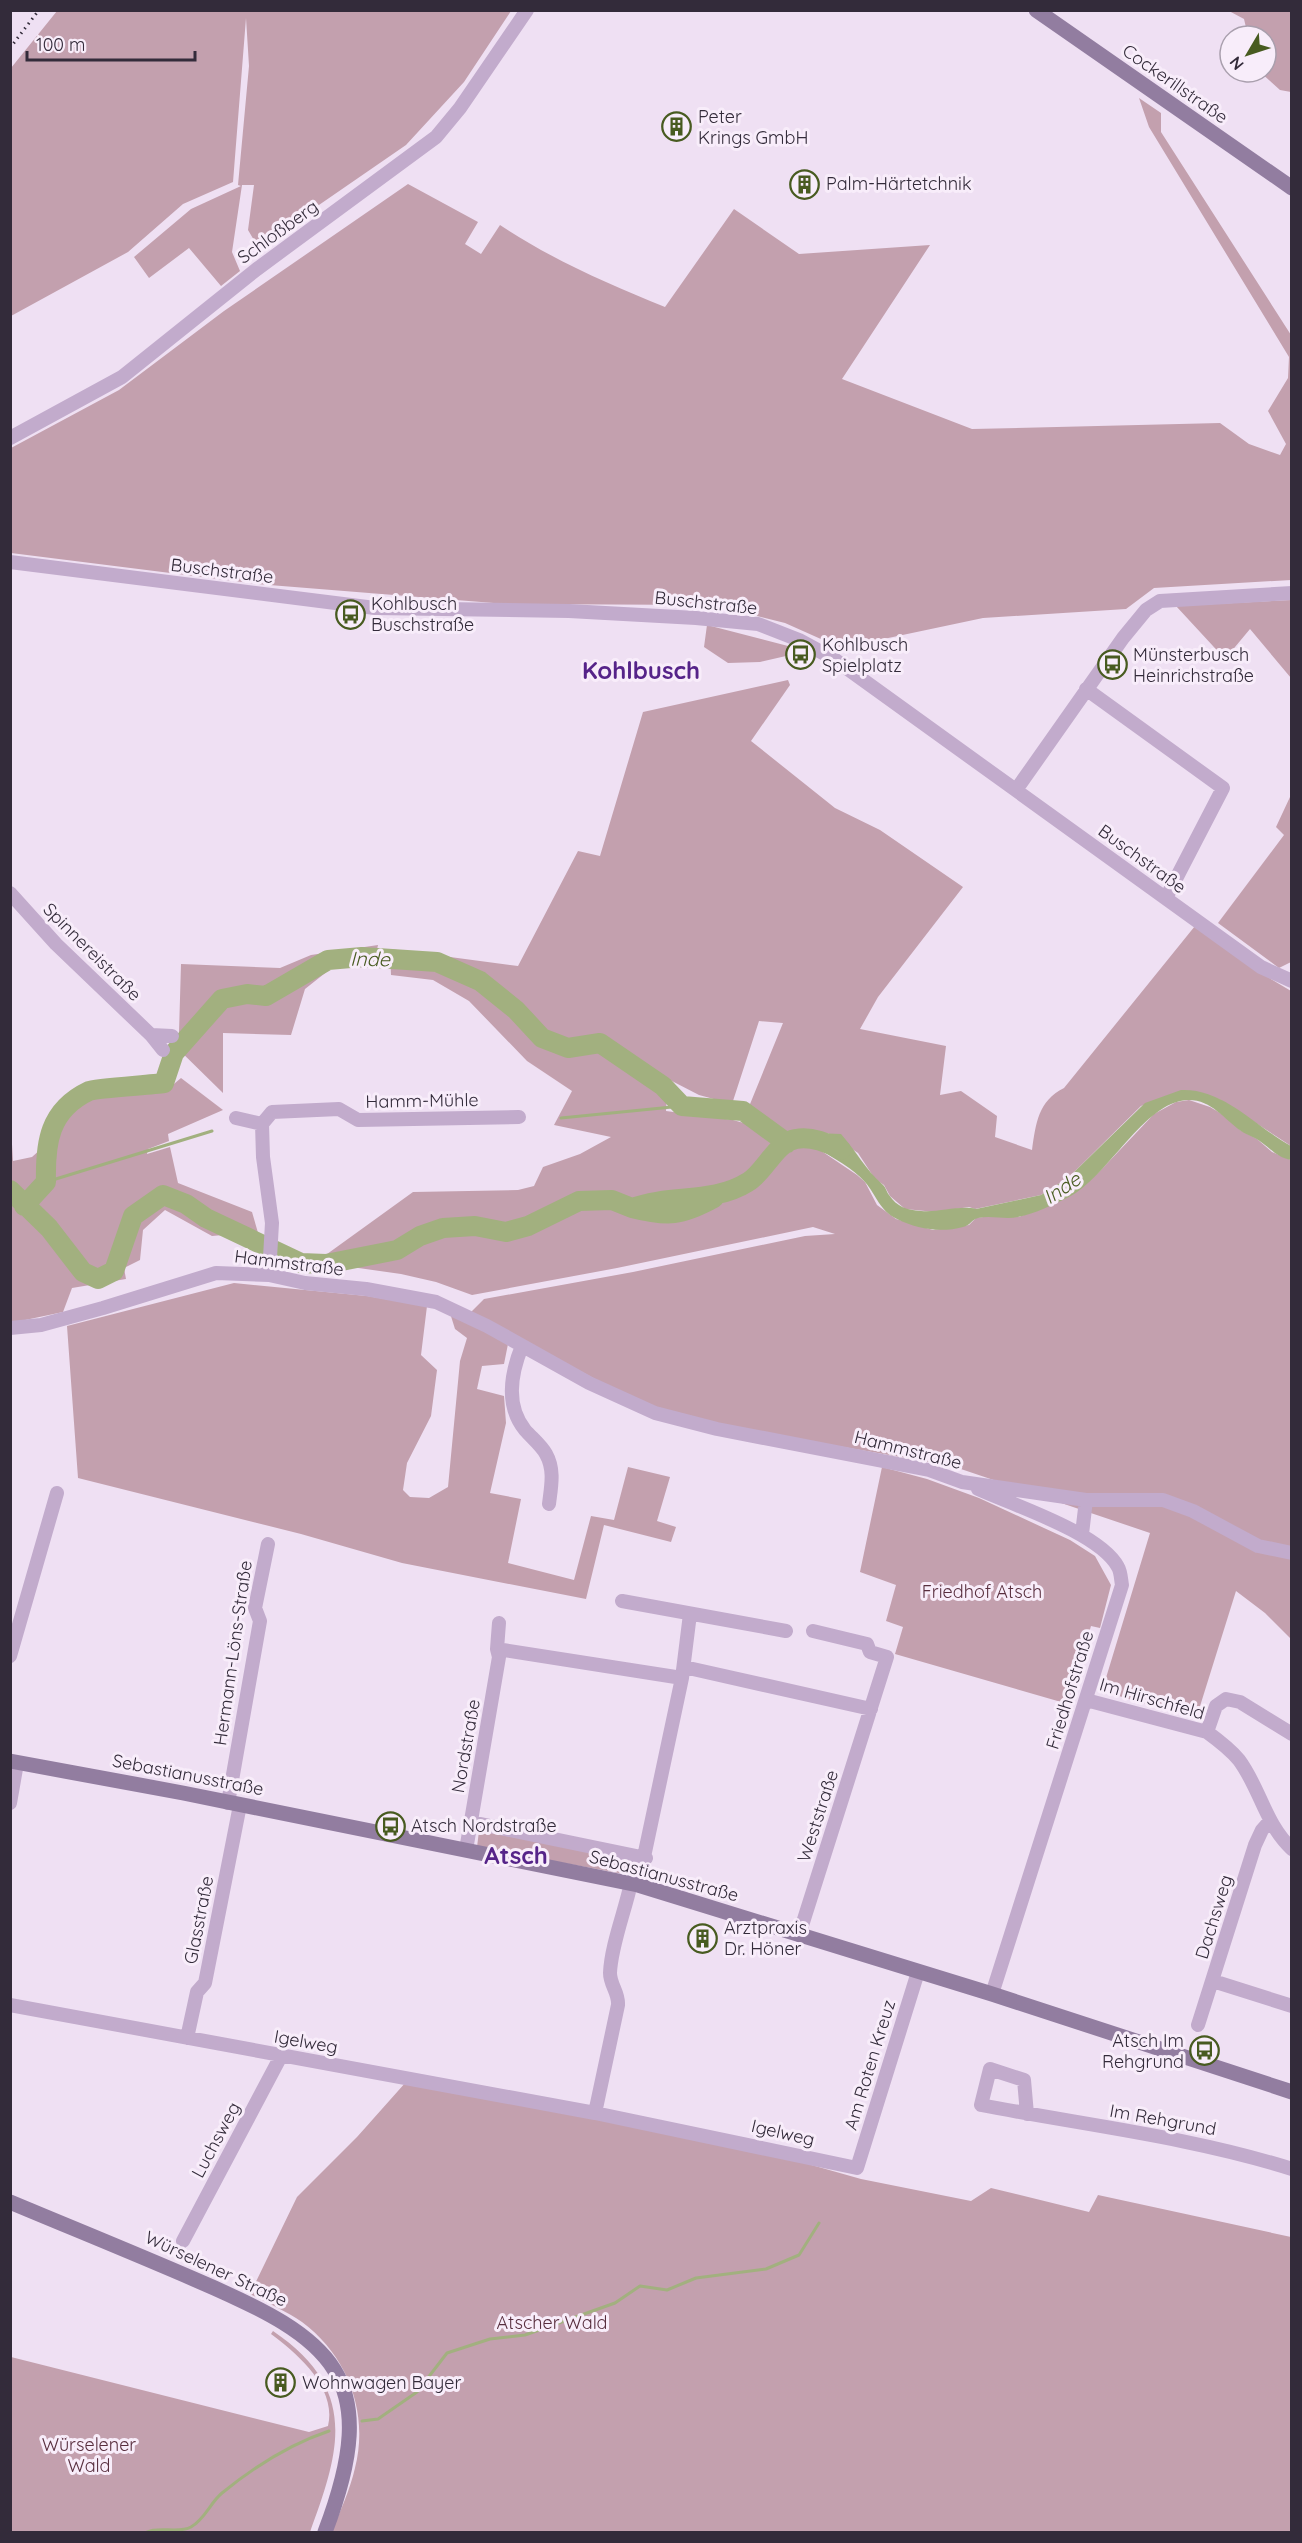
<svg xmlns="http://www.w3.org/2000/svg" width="1302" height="2543" font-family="Quicksand,sans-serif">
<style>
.green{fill:#c3a0ae}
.water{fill:#a2b07f}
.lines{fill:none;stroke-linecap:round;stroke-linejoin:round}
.stream{stroke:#a2b07f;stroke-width:3}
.river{stroke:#a2b07f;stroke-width:20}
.street{stroke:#c2abcc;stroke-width:14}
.secondary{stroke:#927da0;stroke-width:15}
.rail{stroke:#332b3a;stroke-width:3;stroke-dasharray:1.5 4.5;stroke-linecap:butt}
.labels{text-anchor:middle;stroke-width:6;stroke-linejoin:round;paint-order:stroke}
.street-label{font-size:18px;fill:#332b3a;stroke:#f8edfa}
.poi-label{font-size:18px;fill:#332b3a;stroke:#f8edfa;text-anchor:start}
.park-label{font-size:18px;fill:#582e3e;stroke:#f8edfa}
.water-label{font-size:20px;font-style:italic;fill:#485b20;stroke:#f8edfa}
.district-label{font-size:24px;font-weight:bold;fill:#562489;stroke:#f8edfa}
</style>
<rect width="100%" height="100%" fill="#efe0f3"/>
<path class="green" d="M57 11V10L511 11 464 82 406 145 258 247 248 230 254 185H242L232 252 240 271 221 286 189 248 149 278 134 257 191 209 241 186 238 185 249 66 246 18 233 182 183 204 128 252 11 316V68Z
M1229 11H1291V92L1280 90 1260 72H1266V36H1248L1244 19Z
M1139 98 1161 113V132L1291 335V580L1154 588 1126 609 983 618 841 648 785 623 713 605 506 604 257 584 11 553V448L119 390 224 311 408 184 478 222 465 244 481 254 500 225C551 259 608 284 665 307L734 209 799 254 930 245 842 379 972 429 1220 423 1249 444 1280 455 1286 444 1268 411 1288 378 1289 357 1149 127Z
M1291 600V678L1250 629 1225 659 1176 606Z
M707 625 788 646 786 656 760 662 728 663 704 647Z
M788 680 790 685 751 741 835 808 880 830 963 887 878 997 860 1029 946 1046 940 1095 961 1091 997 1116 995 1137 1032 1150C1036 1123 1038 1101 1064 1088L1195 926 1251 967 1291 991V1146L1219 1099 1172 1094 1141 1106 1068 1178 1041 1195 975 1209 969 1207 935 1212 905 1209 890 1196 884 1185 875 1179 858 1153 828 1133 794 1135 782 1132 765 1116 748 1109 783 1023 759 1021 732 1104 699 1095 668 1079 666 1111 733 1120 797 1138 817 1148 857 1175 865 1182 877 1205 896 1219 933 1230 969 1225 976 1218 998 1215 1019 1217 1070 1196 1099 1172 1154 1114 1176 1102 1189 1100 1210 1107 1227 1117 1240 1130 1257 1139 1272 1152 1291 1160V1639L1265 1613 1236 1591 1196 1719 1102 1691 1150 1533 952 1466 701 1422 633 1399 470 1313 484 1299 633 1272 805 1236 835 1234 813 1227 617 1268 472 1295 436 1282 401 1274 316 1262 413 1192 518 1190 534 1186 543 1167 580 1154 611 1137 554 1125 572 1091 527 1061 469 1001 433 980 391 975 390 949 518 966 578 851 600 856 643 712Z
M1291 745V962L1279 968 1218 923 1284 835 1276 827 1290 797Z
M378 945 373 968 334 966 305 989 291 1035 223 1033V1093L170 1041 179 1033 181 964 280 968 311 955Z
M181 1078 223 1110 168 1134 169 1141 148 1149 147 1154 170 1147 178 1183 252 1212 263 1250 223 1235 212 1236 165 1210 143 1230 140 1260 124 1268 126 1279 72 1288 63 1312 11 1323 10 1110 13 1161 32 1157 41 1149 47 1151 54 1133 68 1111 91 1093 168 1089Z
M234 1283 367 1296 427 1306 421 1355 437 1370 431 1416 407 1463 403 1490 410 1497 429 1498 448 1487 460 1361 467 1338 455 1329 450 1313 508 1344 504 1364 482 1366 477 1389 504 1396 506 1423 490 1493 521 1499 508 1563 574 1580 591 1516 614 1520 628 1467 670 1477 657 1521 676 1527 671 1542 604 1525 586 1599 402 1563 301 1534 78 1478 67 1326Z
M882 1467 927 1479 979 1498 1070 1540 1095 1556 1111 1585 1100 1628 1091 1626 1068 1704 895 1654 903 1627 886 1621 896 1585 860 1572Z
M479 1831 637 1859V1868L624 1874 477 1847Z
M406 2082 751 2148 861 2179 971 2201 991 2188 1089 2212 1098 2195 1291 2237V2532H332C340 2511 350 2490 355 2468 369 2413 348 2356 302 2322 286 2311 267 2303 250 2294L297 2197 357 2137Z
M273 2331C358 2389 341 2448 310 2532H11V2357L309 2432 328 2426C337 2388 298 2354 271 2334Z"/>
<path class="water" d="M1181 1090C1224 1088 1257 1128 1291 1146V1160C1278 1158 1271 1149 1261 1142 1255 1137 1247 1135 1241 1131 1224 1119 1211 1099 1187 1100 1144 1102 1108 1177 1069 1197 1054 1204 1035 1214 1018 1217 1005 1220 992 1215 978 1218 972 1219 970 1226 963 1227 941 1233 917 1229 897 1219 879 1210 877 1196 865 1182 853 1168 833 1158 817 1148L816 1133 841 1134C856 1151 866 1170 882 1184 886 1187 886 1191 889 1195 897 1207 907 1210 921 1211 938 1213 959 1205 976 1209L1041 1195 1068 1178 1145 1103Z"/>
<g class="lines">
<path class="stream" d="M561 1118 682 1106
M46 1182 212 1131
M362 2421 378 2419 417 2392 447 2353 490 2339 525 2335 615 2303 640 2286 667 2290 696 2278 766 2269 799 2255 819 2223
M147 2532C159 2526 179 2534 191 2527 205 2519 210 2503 222 2493 254 2467 290 2444 329 2431"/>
<path class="river" d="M10 1190 49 1228 83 1272 98 1279 114 1271 133 1216 163 1195 186 1204 206 1218 301 1263 326 1264 397 1250 420 1236 443 1228 475 1226 506 1232 528 1226 579 1201 612 1200 632 1208C670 1194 713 1204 748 1182 765 1172 776 1142 796 1139 811 1136 829 1143 841 1150
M24 1206 46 1182C45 1143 49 1110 89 1091 96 1088 151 1085 164 1083L174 1053 222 999 247 994 266 996 328 960 362 957 437 962 480 981 516 1010 542 1038 568 1048 600 1043 663 1086 682 1106 743 1111 787 1143
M632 1208C668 1217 681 1216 714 1198"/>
<path class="street" d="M10 438 122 377 257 269 436 137 460 108 527 10
M10 562 375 608 569 611 696 618 758 624 799 640 834 659 1261 967 1292 981
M1086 689 1223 788 1166 898
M1016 790 1123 638 1146 610 1160 601 1292 593
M10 893 56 944 151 1035 172 1036
M151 1035 163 1050
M236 1118 262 1124
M269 1275 272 1223 263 1157 262 1124 272 1112 339 1109 358 1120 519 1117
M10 1328 41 1325 103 1308 216 1273 269 1275 305 1283 366 1289 436 1302 487 1326 589 1383 655 1413 717 1429 929 1470 962 1482 1086 1500H1163L1193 1511 1258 1546 1292 1553
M522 1346C511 1373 505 1405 525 1430 532 1438 541 1445 546 1454 555 1470 551 1487 549 1504
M978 1489C1013 1505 1100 1533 1118 1567 1121 1572 1121 1580 1122 1585L992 1994
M1082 1534 1086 1500
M622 1601 786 1631
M497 1649 682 1678
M10 1656 57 1493
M684 1667 871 1709
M1086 1700 1207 1732C1218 1740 1230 1749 1239 1760 1260 1788 1265 1824 1292 1849
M1207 1732 1216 1706 1226 1699 1240 1702 1292 1734
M10 1803 17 1763
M228 1803 260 1621 255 1608 268 1544
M471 1822 646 1858
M466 1850 499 1657 497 1649 499 1623
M631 1883C625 1911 611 1946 610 1973 610 1985 619 1993 618 2005L595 2113 857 2168 918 1972
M638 1885 682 1678 690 1614
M799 1935 887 1657 870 1652 867 1644 813 1631
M1213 1981 1292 2006
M10 2005 595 2113
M1198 2025 1255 1845 1262 1830 1269 1822
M187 2038 197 1992 205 1983 240 1805
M1027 2114 1024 2080 990 2069 981 2105C1084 2125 1191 2137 1292 2169
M183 2241 281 2056"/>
<path class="secondary" d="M1036 10 1292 188
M10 1761 183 1793 638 1885 992 1994 1292 2092
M10 2202C72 2228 134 2253 196 2280 334 2339 384 2377 325 2532"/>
<path class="rail" d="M10 48 39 10"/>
</g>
<defs>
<symbol id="building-ring" viewBox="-11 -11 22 22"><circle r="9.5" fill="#f8edfa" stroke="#485b20" stroke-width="1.5"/><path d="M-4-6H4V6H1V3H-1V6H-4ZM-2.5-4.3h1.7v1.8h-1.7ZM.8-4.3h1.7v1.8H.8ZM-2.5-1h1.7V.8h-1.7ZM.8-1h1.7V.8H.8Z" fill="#485b20"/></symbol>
<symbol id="bus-ring" viewBox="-11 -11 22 22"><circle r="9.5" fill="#f8edfa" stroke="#485b20" stroke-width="1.5"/><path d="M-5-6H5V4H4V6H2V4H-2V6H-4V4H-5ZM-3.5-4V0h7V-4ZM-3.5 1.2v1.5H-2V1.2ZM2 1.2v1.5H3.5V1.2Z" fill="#485b20"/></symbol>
</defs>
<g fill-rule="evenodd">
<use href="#building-ring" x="660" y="110" width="33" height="33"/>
<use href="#building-ring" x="788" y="168" width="33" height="33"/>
<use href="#bus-ring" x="334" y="598" width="33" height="33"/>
<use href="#bus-ring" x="784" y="638" width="33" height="33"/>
<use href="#bus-ring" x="1096" y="648" width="33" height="33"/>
<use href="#bus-ring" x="374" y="1810" width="33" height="33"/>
<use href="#building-ring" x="686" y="1922" width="33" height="33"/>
<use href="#bus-ring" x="1188" y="2034" width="33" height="33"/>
<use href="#building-ring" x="264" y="2366" width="33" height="33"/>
</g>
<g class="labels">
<g class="street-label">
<text transform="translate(1175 84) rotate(35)" y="6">Cockerillstraße</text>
<text transform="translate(278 232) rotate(-36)" y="6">Schloßberg</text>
<text transform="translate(222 571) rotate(7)" y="6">Buschstraße</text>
<text transform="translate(706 603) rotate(6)" y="6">Buschstraße</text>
<text transform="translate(1142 859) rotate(36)" y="6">Buschstraße</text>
<text transform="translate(92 952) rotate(45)" y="6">Spinnereistraße</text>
<text transform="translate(422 1101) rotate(-1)" y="6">Hamm-Mühle</text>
<text transform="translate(289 1263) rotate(7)" y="6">Hammstraße</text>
<text transform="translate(908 1450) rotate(14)" y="6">Hammstraße</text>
<text transform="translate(233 1653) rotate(-82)" y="6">Hermann-Löns-Straße</text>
<text transform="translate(1070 1690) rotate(-73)" y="6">Friedhofstraße</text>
<text transform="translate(1152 1699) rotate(16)" y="6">Im Hirschfeld</text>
<text transform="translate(466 1746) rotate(-80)" y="6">Nordstraße</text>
<text transform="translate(188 1775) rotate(11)" y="6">Sebastianusstraße</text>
<text transform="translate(818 1816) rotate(-72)" y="6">Weststraße</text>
<text transform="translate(664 1876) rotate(15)" y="6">Sebastianusstraße</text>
<text transform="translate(1214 1917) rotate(-73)" y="6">Dachsweg</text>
<text transform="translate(199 1920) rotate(-79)" y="6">Glasstraße</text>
<text transform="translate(306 2042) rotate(10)" y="6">Igelweg</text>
<text transform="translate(870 2065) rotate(-73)" y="6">Am Roten Kreuz</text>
<text transform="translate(1163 2120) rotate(10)" y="6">Im Rehgrund</text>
<text transform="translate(783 2133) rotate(13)" y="6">Igelweg</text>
<text transform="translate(216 2140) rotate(-62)" y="6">Luchsweg</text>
<text transform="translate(216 2269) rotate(25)" y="6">Würselener Straße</text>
</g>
<g class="poi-label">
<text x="698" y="123">Peter<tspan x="698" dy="21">Krings GmbH</tspan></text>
<text x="826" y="190">Palm-Härtetchnik</text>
<text x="371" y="610">Kohlbusch<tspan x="371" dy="21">Buschstraße</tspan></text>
<text x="822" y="651">Kohlbusch<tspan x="822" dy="21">Spielplatz</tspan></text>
<text x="1133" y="661">Münsterbusch<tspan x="1133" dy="21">Heinrichstraße</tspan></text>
<text x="411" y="1832">Atsch Nordstraße</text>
<text x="724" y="1934">Arztpraxis<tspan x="724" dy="21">Dr. Höner</tspan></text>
<text x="1184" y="2047" text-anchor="end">Atsch Im<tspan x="1184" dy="21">Rehgrund</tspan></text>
<text x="302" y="2389">Wohnwagen Bayer</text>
</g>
<g class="park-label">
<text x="982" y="1598">Friedhof Atsch</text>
<text x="552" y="2329">Atscher Wald</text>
<text x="89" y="2451">Würselener<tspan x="89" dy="21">Wald</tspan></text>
</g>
<g class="water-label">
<text transform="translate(370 959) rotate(1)" y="7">Inde</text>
<text transform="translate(1062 1188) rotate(-34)" y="7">Inde</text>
</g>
<g class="district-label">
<text x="641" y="679">Kohlbusch</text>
<text x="516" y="1864">Atsch</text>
</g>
</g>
<rect width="1302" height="2543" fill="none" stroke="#332b3a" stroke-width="24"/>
<g transform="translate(1248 54) rotate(231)"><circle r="28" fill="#f8edfa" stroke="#a99fad" stroke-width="1.5"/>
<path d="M0-4.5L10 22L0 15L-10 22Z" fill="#485b20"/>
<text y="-9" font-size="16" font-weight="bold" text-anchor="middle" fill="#332b3a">N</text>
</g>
<path d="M27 51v9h168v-9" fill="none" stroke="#332b3a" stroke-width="3"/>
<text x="36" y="51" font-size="18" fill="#332b3a" stroke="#f8edfa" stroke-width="4.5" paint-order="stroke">100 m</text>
</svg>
